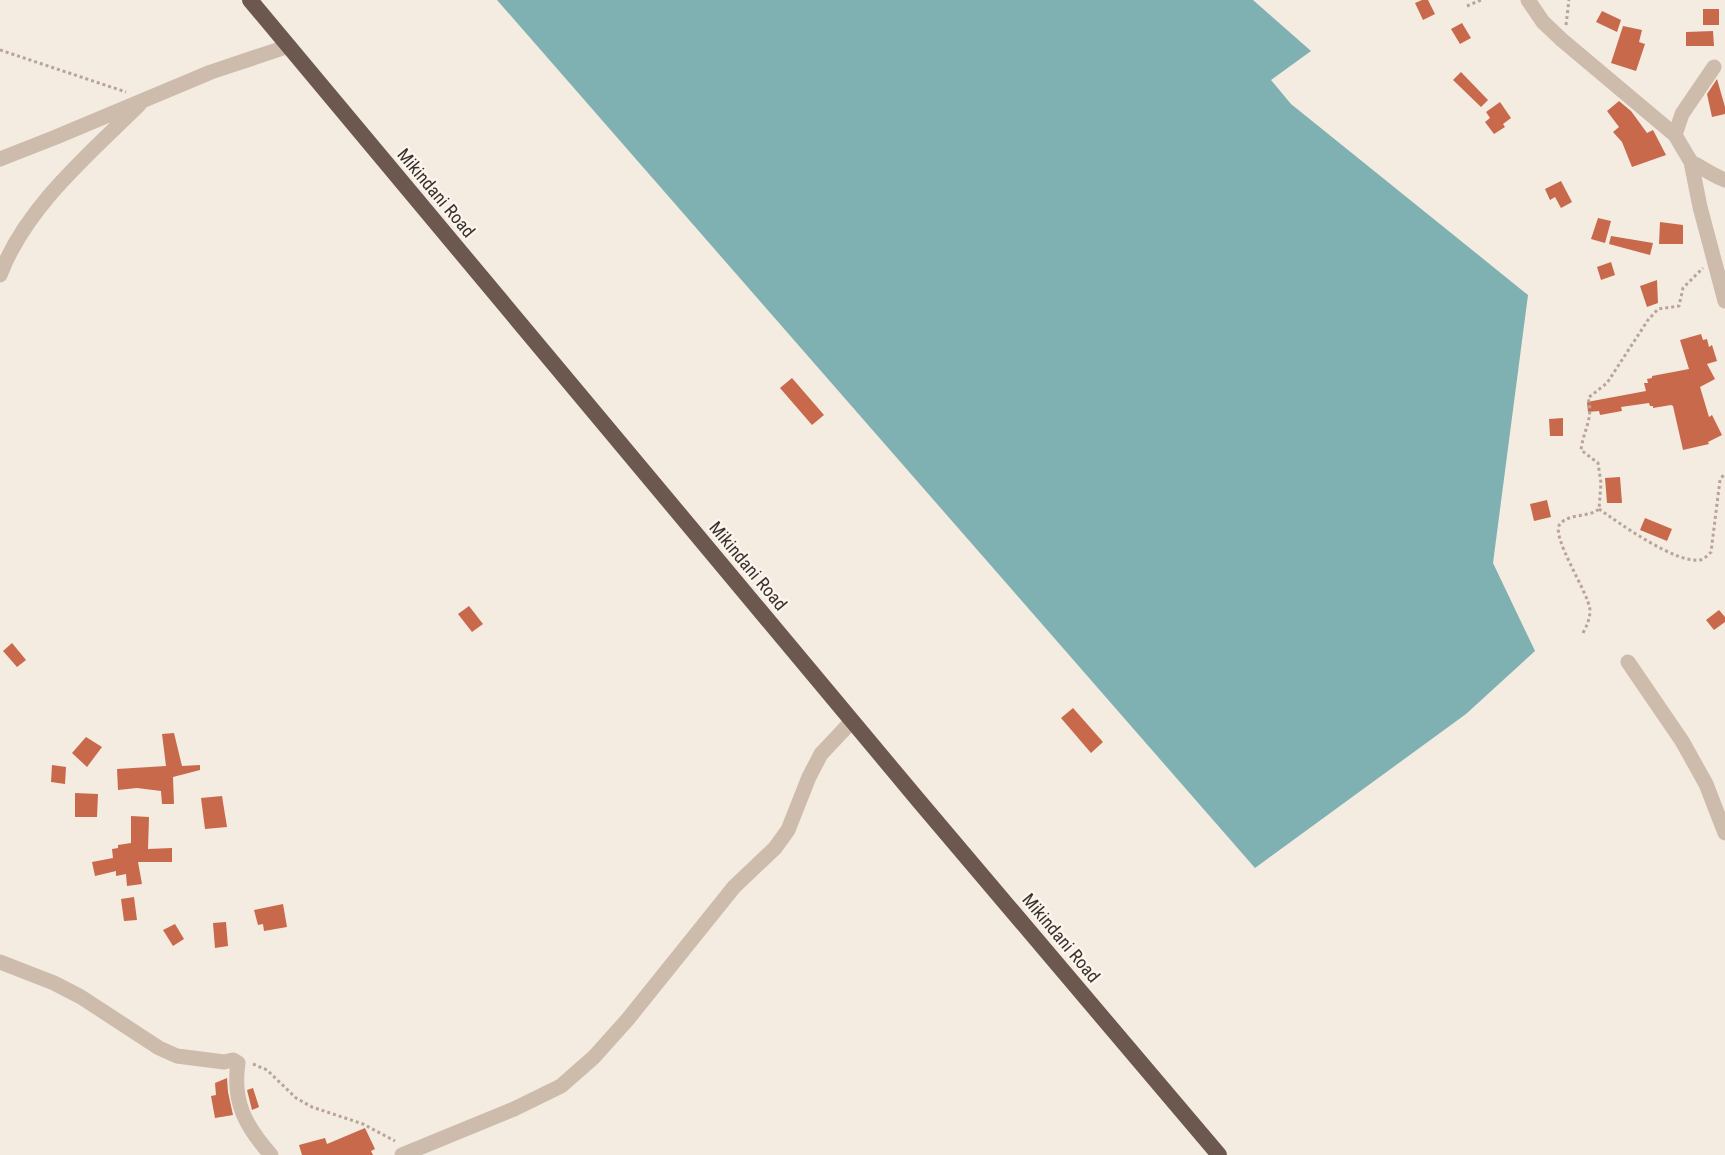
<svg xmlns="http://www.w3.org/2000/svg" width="1725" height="1155" font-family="'Roboto Condensed',sans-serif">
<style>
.water{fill:#7fb0b2}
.building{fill:#c8694b}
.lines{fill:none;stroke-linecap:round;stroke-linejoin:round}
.path{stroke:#b9a596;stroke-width:3;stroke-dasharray:3 3;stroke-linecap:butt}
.minor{stroke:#cdbbac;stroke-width:15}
.trunk{stroke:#6c584f;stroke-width:16}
.labels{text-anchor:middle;stroke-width:5;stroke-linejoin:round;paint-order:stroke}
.street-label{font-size:18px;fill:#3b302b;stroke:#fbf5ee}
</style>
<rect width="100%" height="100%" fill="#f4ebe1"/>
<path class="water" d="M497 0H1253L1311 51 1271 80 1291 104 1528 295 1493 563 1535 651 1466 714 1255 868Z"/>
<path class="building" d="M1422 0H1428L1435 14 1423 20 1415 3Z
M1703 9H1719V25H1703Z
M1602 11 1621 20 1617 32 1596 22Z
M1462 23 1471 38 1460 44 1451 29Z
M1623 26 1642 30 1639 42 1645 44 1636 71 1611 63Z
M1713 31 1714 46H1686V32Z
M1461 72 1488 100 1481 107 1453 80Z
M1717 79 1725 107V114L1712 117 1707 94Z
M1619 101 1631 111 1647 133 1653 130 1666 155 1632 167 1622 142 1613 132 1619 127 1607 111Z
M1500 102 1511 118 1503 124 1505 127 1494 134 1485 122 1490 118 1486 112Z
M1561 181 1572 202 1561 208 1555 197 1550 200 1545 189Z
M1598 218 1611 221 1605 243 1591 239Z
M1660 222 1683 225V244H1659Z
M1611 236 1653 243 1650 255 1609 244Z
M1611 262 1615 275 1601 280 1597 267Z
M1657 280 1658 303 1647 307 1640 286Z
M1701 334 1703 340 1707 339 1709 347 1712 345 1717 361 1707 364 1715 379 1700 387 1709 417 1712 415 1722 435 1708 442 1709 444 1683 450 1673 406 1671 405 1653 408V406H1650L1649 403 1621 407 1622 411 1600 415 1599 411 1588 412 1587 402 1646 391 1644 383H1648L1647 379 1652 378V376L1689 369 1680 340Z
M792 378 824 415 812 425 780 388Z
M1563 418V436H1550L1549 419Z
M1620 477 1622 503H1607L1605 478Z
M1547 500 1551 517 1534 521 1530 504Z
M1645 518 1672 529 1667 541 1640 530Z
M469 606 483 624 472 632 458 614Z
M1719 610 1725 617V622L1714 630 1706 620Z
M12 643 26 660 17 667 3 651Z
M1073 708 1103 742 1091 753 1061 718Z
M174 733 182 766 200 765V770L173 777 174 804H162L161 791 137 788 118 790 117 769 166 766 162 734Z
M86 737 102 747 87 767 72 753Z
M52 765 66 767 65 784 51 782Z
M75 793 98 794 97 817H75Z
M222 796 227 827 205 829 201 798Z
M131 816 149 817 148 849 172 848V862H138L142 884 127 886 126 874 116 876V871L95 876 92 862 113 858 112 849 118 848V845L131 843Z
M134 897 137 920 124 921 121 899Z
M283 904 287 927 264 931 263 924 258 925 254 910Z
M226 922 228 946 215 948 213 923Z
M175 924 184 939 173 946 163 930Z
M227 1078 228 1092 233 1115 215 1118 211 1096 216 1095 215 1083Z
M253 1088 259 1107 252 1110 247 1090Z
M365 1128 375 1149 371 1151 373 1155H302L299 1145 325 1138 327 1144Z"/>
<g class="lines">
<path class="path" d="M1467 6 1481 0
M1566 25 1569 0
M0 50 126 92
M1599 509C1619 523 1676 564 1700 560 1705 559 1708 555 1711 552L1720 480 1725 473
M1583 633C1587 625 1590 619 1590 610 1588 591 1550 536 1560 524 1569 513 1588 518 1599 509L1601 483 1598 463 1581 450C1583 431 1594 418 1588 398L1607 383 1648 320 1658 309 1679 306 1683 288 1703 268
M253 1064 267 1070 296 1098 312 1107 363 1124 395 1141"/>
<path class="minor" d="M1528 0 1543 22 1562 40 1675 135 1691 162 1700 207 1725 301
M1675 135 1682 114 1714 67
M0 159 56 137 211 72 289 46
M1691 162C1703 168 1712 175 1725 180
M0 275C26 207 88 155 139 105
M1628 662 1682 741 1706 784 1725 833
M0 962 54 983 81 997 159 1048 177 1056 224 1062 233 1060 238 1063C232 1102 246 1127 271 1155
M402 1155 514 1109 561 1086 594 1057 628 1019 734 887 775 848 788 830 809 777 821 754 852 721"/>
<path class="trunk" d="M250 0 919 801 1219 1155"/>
</g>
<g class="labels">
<g class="street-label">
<text transform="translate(436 193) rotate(50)" y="6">Mikindani Road</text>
<text transform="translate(748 566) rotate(50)" y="6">Mikindani Road</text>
<text transform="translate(1061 938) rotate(50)" y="6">Mikindani Road</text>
</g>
</g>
</svg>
